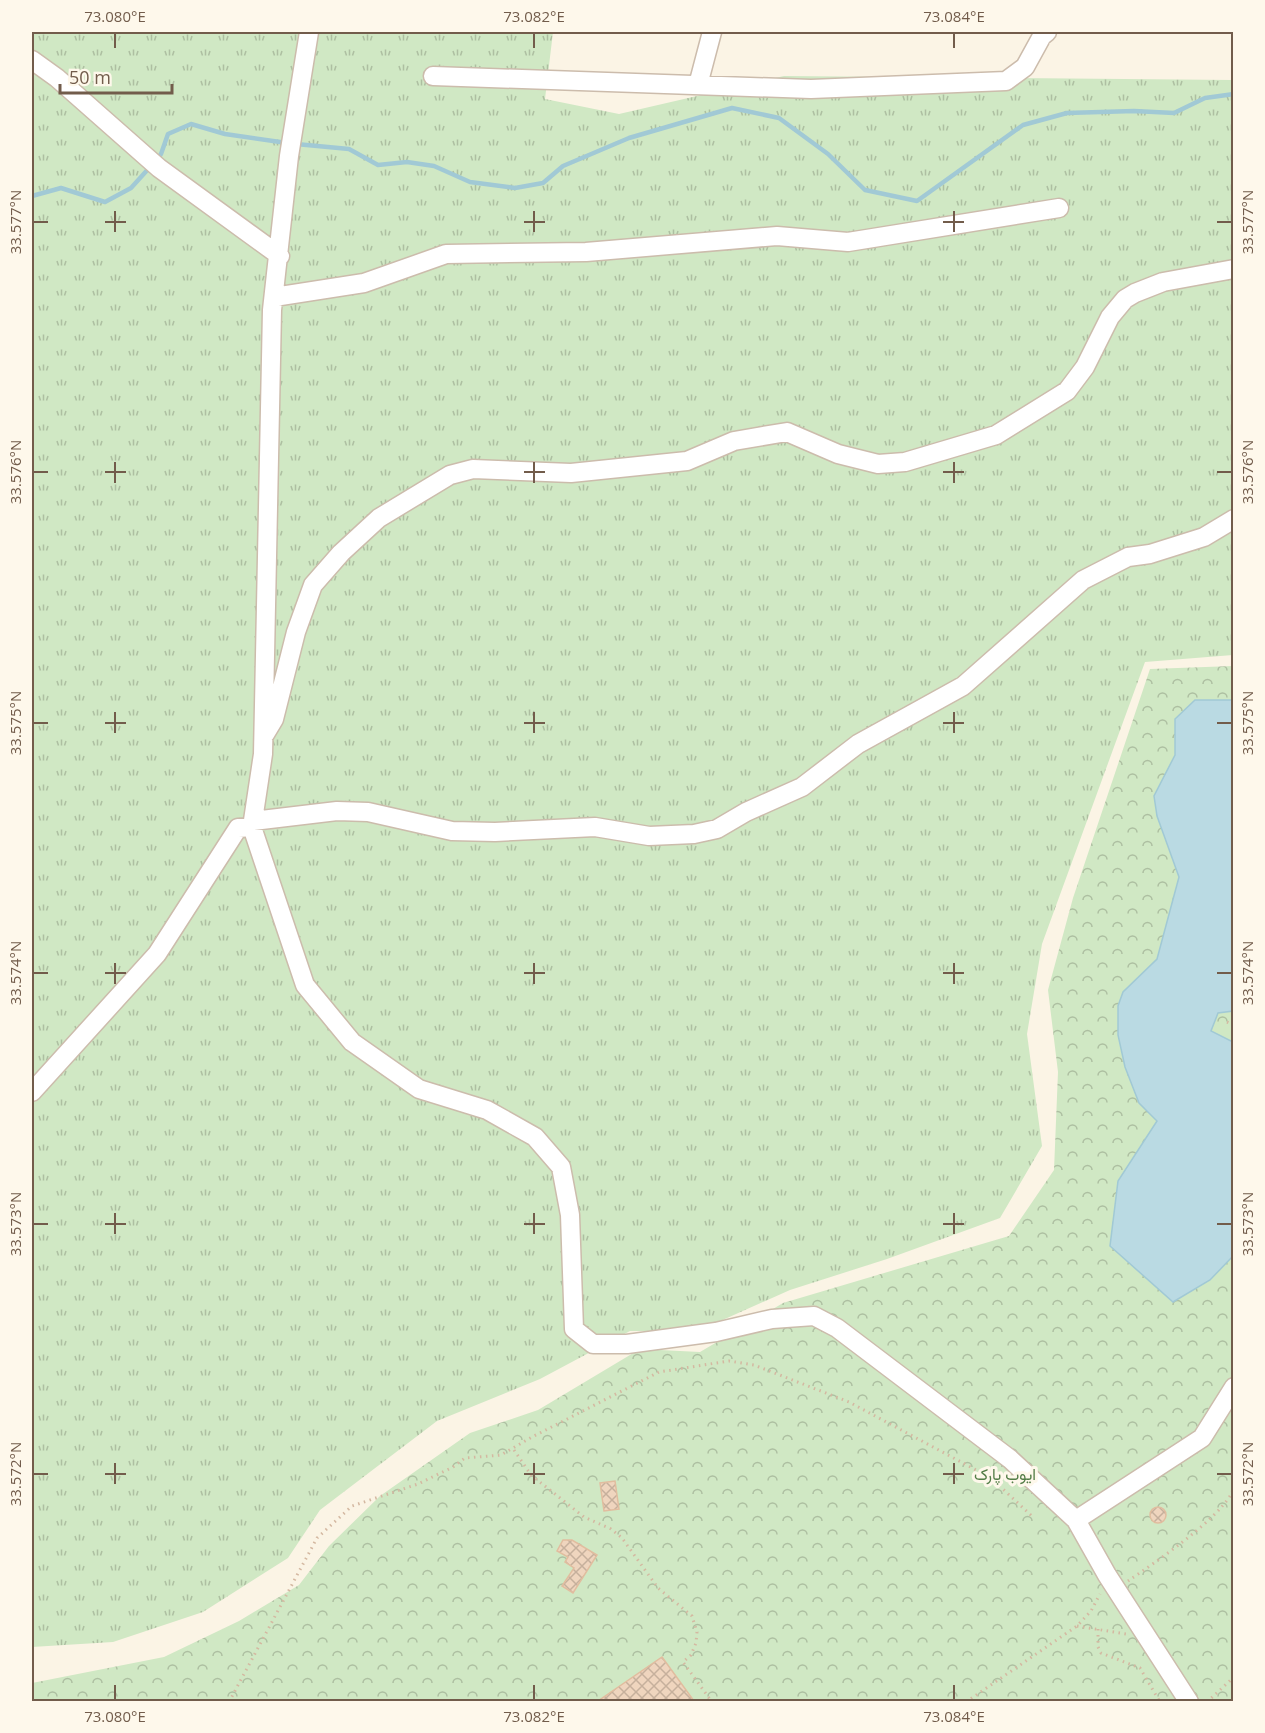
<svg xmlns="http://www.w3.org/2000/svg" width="1265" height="1733" font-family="'Open Sans',Vazirmatn,sans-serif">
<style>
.grass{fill:url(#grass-tufts)}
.forest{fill:url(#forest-crowns)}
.water{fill:#badae3;stroke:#a1c9d5;stroke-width:1.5}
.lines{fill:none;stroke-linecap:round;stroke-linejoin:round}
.stream{stroke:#a1c9d5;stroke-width:4.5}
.building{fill:url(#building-cross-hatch);stroke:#e1bd9f;stroke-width:1.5}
.minor-casing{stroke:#ccbcac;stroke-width:21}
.path{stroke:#d4b8a1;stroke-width:3;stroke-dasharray:1.5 4.5;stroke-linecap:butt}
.minor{stroke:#fff;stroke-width:18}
.ticks{fill:none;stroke:#725c4b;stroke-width:2}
.labels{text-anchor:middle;stroke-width:6;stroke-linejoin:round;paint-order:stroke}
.park-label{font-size:16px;fill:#537d47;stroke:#fef8eb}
.neatline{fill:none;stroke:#725c4b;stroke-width:2}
.ticks-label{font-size:15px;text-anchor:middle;fill:#725c4b}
</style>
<defs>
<pattern id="grass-tufts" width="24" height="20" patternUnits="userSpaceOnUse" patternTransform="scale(1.5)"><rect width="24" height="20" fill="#d0e8c4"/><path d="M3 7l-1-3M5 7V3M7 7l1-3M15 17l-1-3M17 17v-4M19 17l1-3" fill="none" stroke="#adbfa1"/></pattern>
<pattern id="forest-crowns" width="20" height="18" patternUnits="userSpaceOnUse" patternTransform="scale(1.5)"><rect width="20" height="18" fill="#d0e8c4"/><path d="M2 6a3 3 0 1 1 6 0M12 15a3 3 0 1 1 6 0" fill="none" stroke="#adbfa1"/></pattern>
<pattern id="building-cross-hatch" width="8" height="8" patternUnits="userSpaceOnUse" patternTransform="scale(1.5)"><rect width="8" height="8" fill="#efd5be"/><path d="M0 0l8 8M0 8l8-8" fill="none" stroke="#c6b09c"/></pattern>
</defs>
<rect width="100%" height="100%" fill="#fbf4e5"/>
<path class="grass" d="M32 32H553L545 99 619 114 784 76 1233 80V655L1145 662 1042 944 1027 1034 1042 1146 1000 1218 887 1259 790 1290 698 1331H630L540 1379 437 1421 320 1510 288 1558 203 1612 113 1642 32 1647Z"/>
<path class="forest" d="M1233 666V1701L32 1702V1683L164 1657 239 1621 299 1585 329 1546 380 1496 470 1433 538 1410 640 1349 700 1352 783 1303 1009 1236 1054 1170 1058 1072 1048 990 1073 898 1150 669Z"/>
<path class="water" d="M1195 700H1233V1011L1218 1013 1211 1031 1233 1042 1234 1255 1210 1280 1173 1302 1110 1246 1118 1181 1157 1121 1139 1103 1125 1067 1118 1035V1006L1123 992 1157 959 1179 877 1157 816 1154 796 1175 755V719Z"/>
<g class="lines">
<path class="stream" d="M296 144 349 149 378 165 407 162 434 166 470 182 515 188 543 183 563 166 629 138 732 108 779 118 828 154 865 190 917 201 1023 125 1067 113 1134 111 1174 113 1205 98 1234 94
M156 161 161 154 168 134 191 124 225 134 287 143
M32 196 61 188 105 202 131 188 150 167"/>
</g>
<path class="building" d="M615 1481 619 1509 604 1511 600 1483Z
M1150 1515a8 8 0 1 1 16 0a8 8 0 1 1-16 0Z
M563 1540H572L597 1555 573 1593 562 1586 574 1568 565 1562 568 1557 557 1551Z
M662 1657 694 1701H598Z"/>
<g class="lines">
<defs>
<path id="minor" d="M309 32 289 156 272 310 263 754 252 827 305 985 352 1042 419 1089 487 1110 535 1137 561 1167 570 1215 574 1329 593 1344H627L716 1332 772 1319 814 1316 837 1328 1010 1459 1076 1520 1107 1575 1189 1702
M32 60 57 78 159 168 280 256
M433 76 811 89 1006 81 1025 67 1042 36 1047 32
M698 85 712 32
M274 297 364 283 446 254 586 252 777 236 848 242 1059 208
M265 734 274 719 296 632 313 585 341 553 379 518 450 475 473 469 571 473 687 461 734 441 787 432 838 454 878 464 905 462 996 435 1067 391 1085 367 1110 317 1125 299 1135 293 1163 282 1234 269
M253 821 337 811 368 812 452 831 495 832 595 827 649 836 694 834 717 829 746 812 802 787 858 744 963 686 1083 580 1128 557 1150 554 1204 537 1234 519
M32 1092 157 954 238 828 252 827
M1076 1520 1202 1438 1234 1387"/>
</defs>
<use href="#minor" class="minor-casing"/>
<path class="path" d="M1227 1022 1234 1025
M514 1450 531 1475 584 1517 611 1529 622 1538 658 1588 692 1616 697 1632 696 1643 691 1655 683 1662 712 1702
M1128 1581C1157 1561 1212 1524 1230 1496 1233 1492 1233 1487 1234 1483
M1077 1626 1126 1634
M1098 1629V1647L1101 1653 1140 1668 1160 1702
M229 1702 317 1538 352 1506 418 1484 453 1467 465 1458 501 1455 532 1437 659 1372 729 1361 754 1365 849 1402 991 1478 1034 1518
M966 1702 1077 1626 1091 1611 1100 1594
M1207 1702 1234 1677"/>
<use href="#minor" class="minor"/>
</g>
<path class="ticks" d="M115 33V48M534 33V48M954 33V48M115 211V232M534 211V232M954 211V232M33 222H48M105 222H126M524 222H545M943 222H964M1217 222H1232M115 462V483M534 462V483M954 462V483M33 472H48M105 472H126M524 472H545M943 472H964M1217 472H1232M115 712V733M534 712V733M954 712V733M33 723H48M105 723H126M524 723H545M943 723H964M1217 723H1232M115 963V984M534 963V984M954 963V984M33 973H48M105 973H126M524 973H545M943 973H964M1217 973H1232M115 1213V1234M534 1213V1234M954 1213V1234M33 1224H48M105 1224H126M524 1224H545M943 1224H964M1217 1224H1232M115 1463V1484M534 1463V1484M954 1463V1484M33 1474H48M105 1474H126M524 1474H545M943 1474H964M1217 1474H1232M115 1685V1700M534 1685V1700M954 1685V1700"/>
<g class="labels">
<g class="park-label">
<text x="1005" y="1480">ایوب پارک</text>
</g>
</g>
<rect width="1265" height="1733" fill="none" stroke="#fef8eb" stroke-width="66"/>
<path d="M60 84v9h112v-9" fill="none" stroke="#725c4b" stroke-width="3"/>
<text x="69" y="84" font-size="18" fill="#725c4b" stroke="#fef8eb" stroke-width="4.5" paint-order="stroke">50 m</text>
<rect x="33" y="33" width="1199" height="1667" class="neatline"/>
<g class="ticks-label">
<text x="115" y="22">73.080°E</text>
<text x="534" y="22">73.082°E</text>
<text x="954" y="22">73.084°E</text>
<text transform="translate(16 222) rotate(-90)" y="5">33.577°N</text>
<text transform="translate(1248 222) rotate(-90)" y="5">33.577°N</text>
<text transform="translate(16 472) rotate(-90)" y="5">33.576°N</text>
<text transform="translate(1248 472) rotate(-90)" y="5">33.576°N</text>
<text transform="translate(16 723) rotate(-90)" y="5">33.575°N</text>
<text transform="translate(1248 723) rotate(-90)" y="5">33.575°N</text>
<text transform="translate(16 973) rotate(-90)" y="5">33.574°N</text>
<text transform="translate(1248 973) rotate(-90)" y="5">33.574°N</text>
<text transform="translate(16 1224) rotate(-90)" y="5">33.573°N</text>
<text transform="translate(1248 1224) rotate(-90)" y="5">33.573°N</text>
<text transform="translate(16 1474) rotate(-90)" y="5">33.572°N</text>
<text transform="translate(1248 1474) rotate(-90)" y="5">33.572°N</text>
<text x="115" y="1722">73.080°E</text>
<text x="534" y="1722">73.082°E</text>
<text x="954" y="1722">73.084°E</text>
</g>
</svg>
